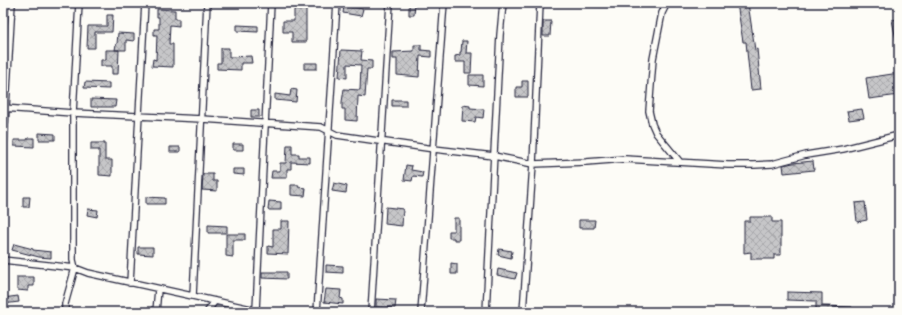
<svg xmlns="http://www.w3.org/2000/svg" width="902" height="315" font-family="'Indie Flower',sans-serif">
<style>
.building{fill:url(#building-cross-hatch);stroke:#22223b}
.lines{fill:none;stroke-linecap:round;stroke-linejoin:round}
.minor-casing{stroke:#22223b;stroke-width:8}
.minor{stroke:#fdfcf7;stroke-width:5.5}
</style>
<defs>
<pattern id="building-cross-hatch" width="8" height="8" patternUnits="userSpaceOnUse"><rect width="8" height="8" fill="#c6c6c8"/><path d="M0 0l8 8M0 8l8-8" fill="none" stroke="#aaaaad"/></pattern>
</defs>
<rect width="100%" height="100%" fill="#fdfcf7"/>
<filter id="ink" filterUnits="userSpaceOnUse"><feTurbulence type="fractalNoise" baseFrequency=".025" numOctaves="2"/><feDisplacementMap in="SourceGraphic" scale="8" xChannelSelector="R" yChannelSelector="G"/><feConvolveMatrix kernelMatrix="1 2 1 2 8 2 1 2 1" color-interpolation-filters="sRGB"/></filter>
<g filter="url(#ink)">
<path class="building" d="M301 3H306V42H292V32H283V21H294V10H301Z
M409 3H415L414 15H409Z
M737 3H748L755 50 757 49 761 89 751 90 746 42H743Z
M344 6 363 9 361 16 343 13Z
M157 9 175 10V19H179V26L170 25 169 44H173V67L152 66 153 59 156 60 157 35H154V29H159V17H157Z
M107 15H113L112 32H95V48H87L88 26H107Z
M899 19V40H896L892 20Z
M543 21H551L550 36H543Z
M237 25 258 26V32L237 31Z
M118 33 134 34V41L126 40V50H115L116 44H117Z
M462 41H467L466 53H472L471 73H465V62H455V56L460 55V52H461Z
M414 45H421V50L431 51V57L420 56 419 77 397 75V59H393V52L414 51Z
M221 48H229V57L251 56 252 63H241V70L217 69V63H221Z
M106 50H119L118 74H112V66H101V60H106Z
M341 50 362 51 361 60 372 61V69H367L365 97 358 96 357 121 345 120V109H342V102L344 89 360 90 361 65 347 64V78L339 77Z
M304 63H317V69H304Z
M899 73V95L869 99 866 78Z
M469 75H483V86L469 85Z
M522 81H528V97H516V87H522Z
M85 82 109 83V89L84 88Z
M291 89 297 90 296 102 275 100V94L290 96Z
M91 99 116 100 115 107H91Z
M392 100H406V106H392Z
M463 105 470 106V108L484 109 483 118 476 117 475 122 462 121Z
M862 109 864 118 849 120 847 111Z
M251 110H259V117H251Z
M39 133 55 134V140H39Z
M28 138H34V147L14 146V140H27Z
M91 143H105V160H112V176L99 175V150H91Z
M233 144H243V150H233Z
M287 145H292V154H299V157H310V163L291 162V169H287V178H271L272 171H280V163H286Z
M170 147H180V152H170Z
M813 161 814 170 784 173 783 165 793 163Z
M406 165 412 166 411 170 423 172 422 177 413 176 412 181 404 180Z
M233 169H244V175L233 174Z
M203 174H213V181H217V191L202 190Z
M334 183 347 186 346 193 332 191Z
M291 185H299L298 187 306 188 305 196 291 195Z
M23 197H30L29 207H23Z
M146 197 165 198V204H146Z
M269 201 281 202V210H268Z
M865 202 867 220 857 222 855 203Z
M386 207 403 209 402 226 385 224Z
M88 209 98 210 97 217 87 215Z
M750 217H772V222H781V255H774V259H751V252L744 253V221H750Z
M454 218H459V240H454V238H449V231H454Z
M579 220H595L594 228H579Z
M281 221H289L288 254 268 253V246L273 247V229H281Z
M208 225 227 226V233H208Z
M226 234H245V240H233V257L226 256Z
M14 244 33 249V250L51 252V258L39 257 12 250Z
M138 247H153V255L138 254Z
M499 249 512 251 511 258 498 255Z
M451 263 457 264V274H451Z
M326 265 343 266V273L326 272Z
M498 269 517 273 515 279 497 275Z
M262 272H287V279L262 278Z
M17 277H34V286H28V291L17 290Z
M326 289 341 290 340 298 343 299V304L324 302Z
M787 292 822 293V306L852 307V312H816V301L787 300Z
M18 296 19 302 3 304V298Z
M376 299 396 300 395 308 376 307Z"/>
<g class="lines">
<defs>
<path id="minor" d="M592 3 633 4 634 3
M667 3 662 13 653 59 649 111 652 124 656 133 680 162
M3 108 73 113 202 119 321 127 337 135 434 149 494 156 533 164 586 162 625 159 728 165H754L772 164 806 155 843 149 899 135
M3 161 12 3
M3 260 75 268 88 273 265 312
M130 283 145 3
M193 296 207 3
M256 310 271 3
M65 312V304L75 268 73 260V113L79 3
M156 312 158 289
M207 312 215 301
M317 312 337 3
M371 312 390 3
M421 312 444 3
M486 312 500 35 503 3
M523 312 533 164 540 3"/>
</defs>
<use href="#minor" class="minor-casing"/>
<use href="#minor" class="minor"/>
</g>
</g>
<rect width="902" height="315" fill="none" stroke="#fdfcf7" stroke-width="16"/>
<rect x="8" y="8" width="886" height="299" fill="none" stroke="#22223b" stroke-width="1.5" filter="url(#ink)"/>
</svg>
